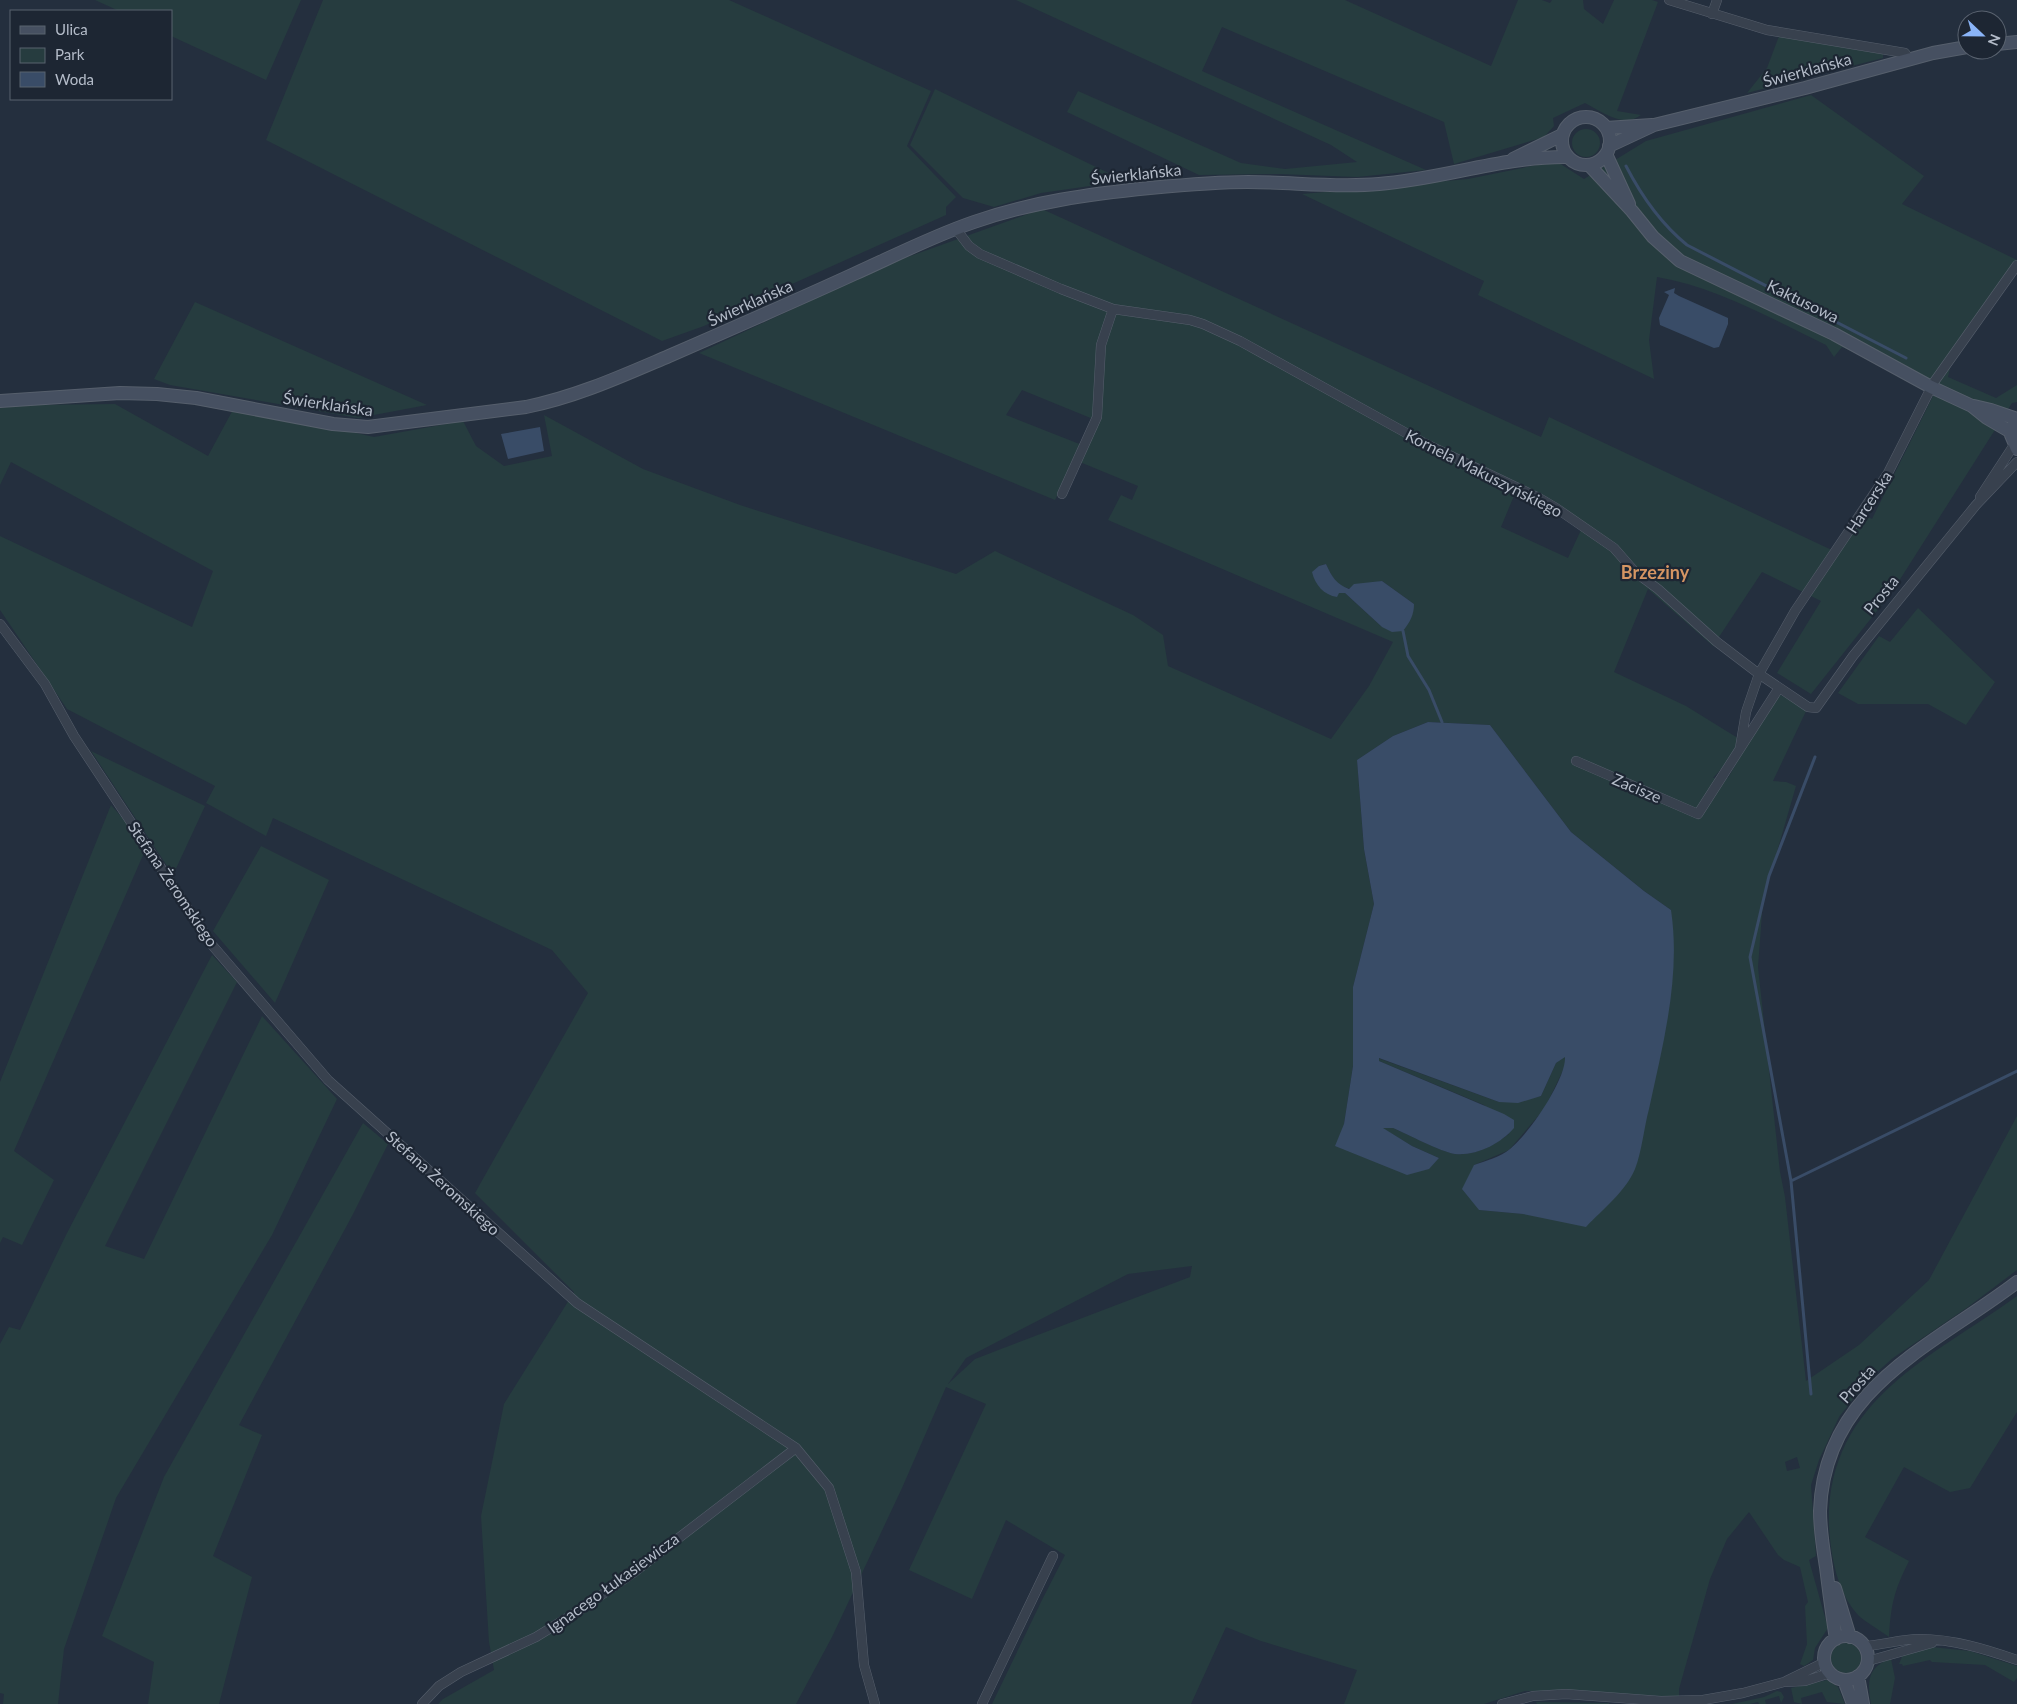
<svg xmlns="http://www.w3.org/2000/svg" width="2017" height="1704" font-family="Lato,sans-serif">
<style>
.green{fill:#263c3f;fill-rule:evenodd}
.water{fill:#394c67}
.lines{fill:none;stroke-linecap:round;stroke-linejoin:round}
.stream{stroke:#394c67;stroke-width:3}
.street-casing{stroke:#565f6c;stroke-width:10}
.secondary-casing{stroke:#565f6c;stroke-width:14}
.street{stroke:#38414e;stroke-width:9}
.secondary{stroke:#465061;stroke-width:12}
.labels{text-anchor:middle;stroke-width:4.5;stroke-linejoin:round;paint-order:stroke}
.street-label{font-size:16px;fill:#b4bcc9;stroke:#1d2633}
.neighbourhood-label{font-size:18px;font-weight:bold;fill:#d59563;stroke:#1d2633}
</style>
<rect width="100%" height="100%" fill="#242f3e"/>
<path class="green" d="M95 0H301L266 80 171 36V11H119Z
M323 0H729L931 91 907 146 956 197 946 207V215L792 284 704 326 662 341 266 140Z
M1016 0H1345L1491 66 1518 0H1542L1550 3 1552 0H1583L1584 9 1603 24 1614 0H1652L1658 2 1617 111 1641 115C1623 129 1601 111 1585 103L1553 118 1554 126 1544 137 1454 164 1444 122 1222 27 1202 71 1426 170 1357 177 1279 174 1199 175 1067 112 1078 91 1241 163 1285 169 1357 162 1331 145Z
M1779 36 1883 54V58L1747 93 1767 68Z
M935 89 1125 181 1041 193 994 207 963 198 910 145Z
M1811 95 1924 176 1902 204 2017 260 1954 351 1948 377 1996 398 2017 385V402L2012 403 1892 592 1811 694 1777 673 1821 601 1762 572 1713 646 1648 589 1614 672 1686 706 1741 740 1740 748 1713 778H1728L1747 744 1780 695 1808 707 1773 781 1786 782 1796 786 1763 900 1758 967 1780 1172 1785 1197 1806 1381 1859 1345 1929 1280 2017 1116V1270L1968 1307 1893 1358 1867 1381 1839 1417 1819 1460 1811 1485 1816 1556 1809 1560 1828 1628 1815 1648 1813 1660 1804 1666 1800 1664 1807 1644 1805 1606 1808 1602 1800 1567 1784 1560 1778 1555 1749 1512 1727 1539 1710 1579 1679 1689V1697L1567 1691H1525L1484 1704H1344L1357 1670 1261 1641 1226 1627 1191 1704H992L1041 1602 1065 1555 1006 1520 972 1599 909 1570 986 1404 946 1387 902 1488 832 1637 796 1704H438L443 1699 494 1670 489 1642 481 1516 504 1404 574 1292 475 1193 588 993 552 950 273 818 266 836 206 803 215 786 67 709 0 610V536L192 627 213 571 11 462 0 485V408L29 405 115 404 208 456 235 406 374 437 463 421 476 446 504 466 552 456 544 415 643 469 740 505 956 574 995 551 1133 615 1163 635 1168 666 1331 739 1369 686 1393 642 1108 520 1121 495 1132 500 1138 486 1075 460 1055 500 699 353 891 263 1042 209 1541 437 1549 417 1836 552 1855 515 1862 514 1872 519 1937 388 1842 347 1834 357 1826 345C1772 319 1716 287 1657 277L1649 340 1654 379 1478 295 1484 281 1302 194 1468 179 1556 161 1584 179 1646 141ZM1022 390 1093 419 1082 445 1006 415ZM1516 491 1556 511 1581 530 1568 558 1501 527ZM1326 564C1341 598 1352 589 1382 581L1414 604 1382 627 1345 593H1339L1319 566ZM1428 722 1490 725 1571 832 1644 891 1671 910 1523 1214 1479 1210 1474 1165 1509 1150 1545 1108 1565 1066V1056L1556 1063 1541 1096 1499 1102 1378 1058 1379 1061 1484 1105 1509 1134C1494 1145 1475 1156 1455 1154 1442 1152 1407 1134 1393 1128H1382L1412 1146 1439 1158 1429 1168 1344 1124 1353 1066V987L1374 904 1364 849 1357 760 1393 736ZM1192 1266 1190 1277 975 1359 948 1384 966 1358 1128 1274ZM1797 1457 1800 1468 1787 1471 1785 1462Z
M1572 143a14 14 0 1 1 28 0a14 14 0 1 1-28 0Z
M195 302 427 405 358 418 170 385 154 379Z
M1918 608 1995 682 1966 725 1928 704H1858L1838 693 1879 636 1890 642Z
M91 751 205 806 173 875Z
M111 805 147 846 14 1151 54 1180 22 1245 3 1237 0 1243V1082Z
M261 846 329 880 275 1003 213 931Z
M212 955 237 982 105 1246 144 1259 262 1016 337 1099 272 1235 116 1498 64 1649 58 1704H3L4 1694 0 1693V1344L9 1327 20 1330 66 1235Z
M363 1123 388 1144 352 1216 239 1425 262 1435 213 1556 252 1577 219 1704H148L154 1662 102 1636 164 1477Z
M2017 1296V1412L1970 1488 1950 1492 1904 1467 1865 1537 1909 1561C1894 1591 1891 1604 1889 1637 1881 1631 1864 1621 1858 1615 1837 1592 1831 1557 1829 1527 1825 1401 1930 1359 2017 1296Z
M1831 1658a15 15 0 1 1 30 0a15 15 0 1 1-30 0Z
M1932 1647 1970 1651 2017 1666V1678L2014 1682 1985 1665 1932 1662 1930 1660 1903 1666 1902 1664H1899L1904 1652Z
M1891 1659 1895 1678 1890 1704H1871C1867 1684 1867 1666 1891 1659Z
M1827 1680 1838 1687 1845 1704 1827 1702 1822 1692 1801 1698 1802 1704 1794 1702 1791 1688Z
M1777 1691 1781 1692 1784 1697 1781 1703 1779 1696 1765 1700 1766 1704H1759L1758 1702 1750 1704H1732L1764 1697Z
M1536 1702 1609 1703V1704H1537Z"/>
<path class="water" d="M1675 288 1674 293 1679 296 1728 318V324L1719 347 1714 348 1660 325 1659 318 1669 295 1664 292Z
M540 427 544 451 508 459 501 434Z
M1326 564C1332 577 1336 584 1349 589L1354 584 1382 581 1414 604C1414 615 1410 622 1403 631L1392 632 1382 627 1345 593H1339L1337 597C1324 595 1315 585 1312 572L1319 566Z
M1428 722 1490 725 1571 832 1644 891 1671 910C1681 977 1663 1044 1649 1109 1644 1127 1642 1151 1635 1169 1626 1191 1603 1209 1586 1227L1523 1214 1479 1210 1462 1189 1474 1165C1485 1161 1501 1157 1510 1149 1528 1135 1566 1080 1565 1057L1556 1063 1541 1096 1518 1103 1499 1102 1379 1058V1061L1504 1114 1514 1120V1128C1500 1144 1477 1156 1455 1154 1441 1152 1407 1134 1393 1128H1383L1412 1146 1439 1158 1429 1169 1407 1175 1335 1146 1344 1124 1353 1066V987L1374 904 1364 849 1357 760 1393 736Z"/>
<g class="lines">
<path class="stream" d="M1626 166C1642 197 1660 223 1687 245L1906 358
M1403 631 1408 656 1429 690 1442 722
M1791 1181 2017 1071
M1811 1394 1791 1181 1750 957 1769 876 1815 757"/>
<defs>
<path id="street" d="M1669 0 1767 30 1905 53 1909 59
M1712 14 1717 0
M956 229 969 246 980 254 1061 289 1113 309 1190 320 1203 324 1240 341 1426 444 1539 498 1556 508 1614 548 1635 572 1658 589 1717 642 1759 674 1808 707 1816 708 1853 656 1976 505 2017 462
M1062 494 1097 417 1101 345 1113 309
M1980 497 2014 445
M0 624 45 684 74 736 212 945 328 1080 577 1303 796 1448 829 1488 856 1572 864 1665 875 1704
M1740 748 1746 712 1759 674 1795 611 1888 473 1934 382 2017 265
M1576 761 1698 814 1779 688
M1865 1646C1883 1645 1901 1639 1919 1639 1953 1639 1985 1649 2017 1660
M1868 1661 1932 1643
M1786 1681 1825 1662
M422 1704 439 1686 461 1672 536 1637 580 1610 633 1573 796 1448
M982 1704 1053 1556
M1502 1704 1533 1696 1566 1694 1661 1701 1703 1700 1743 1693 1784 1682 1805 1681 1830 1673"/>
<path id="secondary" d="M1997 44 2017 42
M1562 141a24 24 0 1 1 48 0a24 24 0 1 1-48 0Z
M1606 128 1652 125
M1609 146 1654 125 1805 88 1933 53 1967 47
M1606 154 1629 204
M1513 159 1562 135
M1589 165 1632 211 1653 237 1680 261 1834 334 1931 387 1972 406 1987 418 2011 432
M0 401 120 393 157 394 196 398 333 424 368 427 526 407C576 397 622 376 669 356 731 329 793 302 854 274 894 256 933 236 974 222 1031 202 1090 194 1150 188 1183 185 1216 182 1248 182 1292 182 1335 188 1379 184 1443 179 1504 156 1568 157
M1974 406 1991 410 2017 419
M2014 424 2011 435 2017 449
M1835 1588 1850 1637
M1824 1658a22 22 0 1 1 44 0a22 22 0 1 1-44 0Z
M1836 1639C1832 1615 1829 1591 1826 1567 1823 1548 1820 1530 1820 1511 1824 1388 1933 1346 2017 1282
M1858 1676 1863 1704
M1844 1680 1853 1704"/>
</defs>
<use href="#street" class="street-casing"/>
<use href="#secondary" class="secondary-casing"/>
<use href="#street" class="street"/>
<use href="#secondary" class="secondary"/>
</g>
<g class="labels">
<g class="street-label">
<text transform="translate(1807 70) rotate(-15)" y="6">Świerklańska</text>
<text transform="translate(1136 174) rotate(-6)" y="6">Świerklańska</text>
<text transform="translate(1803 301) rotate(26)" y="6">Kaktusowa</text>
<text transform="translate(750 303) rotate(-24)" y="6">Świerklańska</text>
<text transform="translate(328 404) rotate(8)" y="6">Świerklańska</text>
<text transform="translate(1484 473) rotate(27)" y="6">Kornela Makuszyńskiego</text>
<text transform="translate(1869 502) rotate(-57)" y="6">Harcerska</text>
<text transform="translate(1881 595) rotate(-51)" y="6">Prosta</text>
<text transform="translate(1637 788) rotate(23)" y="6">Zacisze</text>
<text transform="translate(173 884) rotate(56)" y="6">Stefana Żeromskiego</text>
<text transform="translate(443 1183) rotate(42)" y="6">Stefana Żeromskiego</text>
<text transform="translate(1857 1384) rotate(-48)" y="6">Prosta</text>
<text transform="translate(613 1583) rotate(-36)" y="6">Ignacego Łukasiewicza</text>
</g>
<g class="neighbourhood-label">
<text x="1655" y="579">Brzeziny</text>
</g>
</g>
<rect x="10" y="10" width="162" height="90" fill="#1d2633" stroke="#59626f"/>
<rect x="20" y="26" width="25" height="8" fill="#465061" stroke="#59626f"/>
<text x="55" y="35" font-size="15" fill="#b4bcc9">Ulica</text>
<rect x="20" y="48" width="25" height="15" fill="#263c3f" stroke="#59626f"/>
<text x="55" y="60" font-size="15" fill="#b4bcc9">Park</text>
<rect x="20" y="72" width="25" height="15" fill="#394c67" stroke="#59626f"/>
<text x="55" y="85" font-size="15" fill="#b4bcc9">Woda</text>
<g transform="translate(1982 35) rotate(112)"><circle r="24" fill="#1d2633" stroke="#59626f"/>
<path d="M0-4L9 19L0 12L-9 19Z" fill="#8ab4f8"/>
<text y="-8" font-size="14" font-weight="bold" text-anchor="middle" fill="#b4bcc9">N</text>
</g>
</svg>
